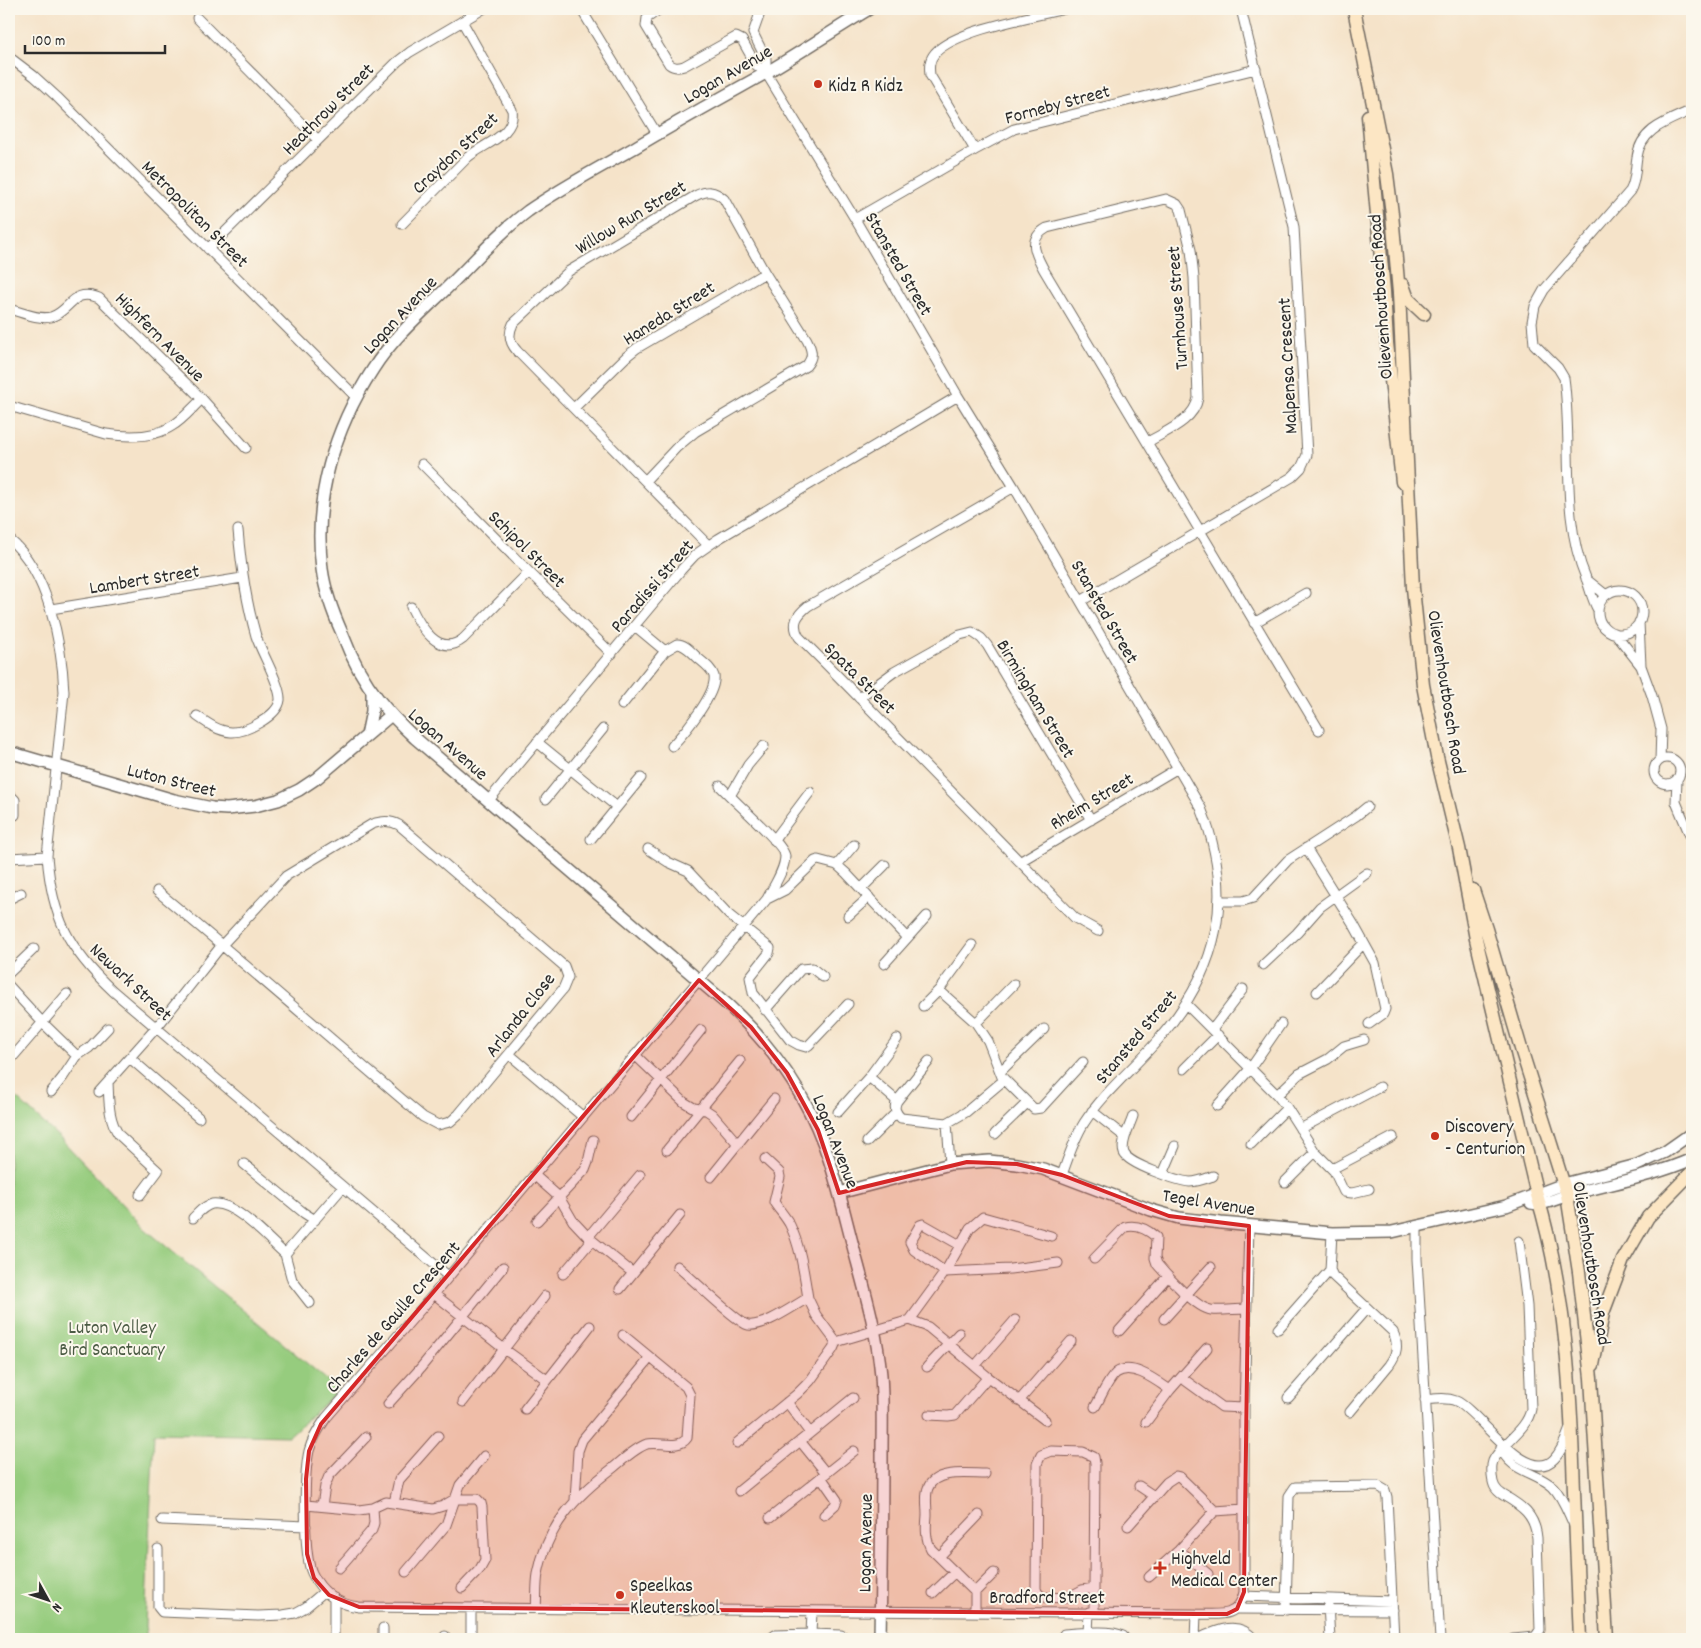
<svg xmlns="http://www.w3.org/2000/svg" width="1701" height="1648" font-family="Dekko,sans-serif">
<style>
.green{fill:#96cc7e;stroke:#607c54}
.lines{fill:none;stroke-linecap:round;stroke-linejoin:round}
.minor-casing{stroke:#726b62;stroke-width:11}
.tertiary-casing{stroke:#726b62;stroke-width:14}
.secondary-casing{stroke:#726b62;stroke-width:15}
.minor{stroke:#fff;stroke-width:9}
.tertiary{stroke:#fff;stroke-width:11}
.secondary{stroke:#fce6c4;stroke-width:12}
.marked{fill:#d62828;fill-opacity:0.2;stroke:#d62828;stroke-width:4;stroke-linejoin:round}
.poi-dot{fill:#c8321e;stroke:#fbf7ec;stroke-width:2}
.labels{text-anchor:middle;stroke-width:4;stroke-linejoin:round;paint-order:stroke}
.street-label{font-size:19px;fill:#2b2b2b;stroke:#fbf7ec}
.poi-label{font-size:19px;fill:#2b2b2b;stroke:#fbf7ec;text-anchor:start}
.park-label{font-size:19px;fill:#4b5b44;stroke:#fbf7ec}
</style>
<rect width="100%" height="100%" fill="#fbf7ec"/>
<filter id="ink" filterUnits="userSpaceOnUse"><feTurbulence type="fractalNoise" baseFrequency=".02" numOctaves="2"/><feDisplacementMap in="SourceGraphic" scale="10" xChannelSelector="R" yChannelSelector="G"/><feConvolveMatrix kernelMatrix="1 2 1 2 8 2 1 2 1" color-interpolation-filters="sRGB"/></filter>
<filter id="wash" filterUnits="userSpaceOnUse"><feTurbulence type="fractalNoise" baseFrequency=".0096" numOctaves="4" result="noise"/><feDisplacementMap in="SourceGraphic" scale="20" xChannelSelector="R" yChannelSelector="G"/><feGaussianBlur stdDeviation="1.12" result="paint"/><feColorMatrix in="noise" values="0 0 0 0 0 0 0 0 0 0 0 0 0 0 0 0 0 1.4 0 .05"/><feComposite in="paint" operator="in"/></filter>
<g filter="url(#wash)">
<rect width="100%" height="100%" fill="#f5e3c9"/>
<path class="green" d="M9 1091 63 1141 144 1228 339 1390 289 1436 154 1433 145 1626 147 1639H9Z"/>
</g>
<g filter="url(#ink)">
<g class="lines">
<defs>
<path id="minor" d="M581 9 657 134
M660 9 647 18 646 26 669 64C674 68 678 68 684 66L736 37 742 40 756 65 766 73 855 219 958 396 1014 487 1201 808C1236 896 1219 970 1158 1040 1134 1068 1104 1092 1084 1123 1074 1139 1068 1158 1062 1175
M756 9 759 16 753 33 766 59V73
M197 18 318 140
M9 57 34 76 57 97 356 397
M975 150 930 75C929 67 929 60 935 53 956 30 1032 17 1065 9
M855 219 975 150 1014 129 1256 69
M402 224 468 157C485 143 516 135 512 110L462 21
M208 249 397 62 410 52 483 9
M9 309C21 312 38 320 51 317 71 311 72 287 99 298L202 399 246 448
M9 406 106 434C126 437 154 438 172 426 183 420 192 408 202 399
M574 408 627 356 637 348 765 273
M1148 442C1166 431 1194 421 1198 398L1194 278 1191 250 1181 210 1177 204 1166 199 1047 228C1026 240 1036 254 1044 270L1319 730
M422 464 529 572 612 654
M645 481 677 447 695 432 806 366C814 357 812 350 807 340L765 273 724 199C714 190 707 190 695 196L569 271 513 324C508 334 509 342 517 351L708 545
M1014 487 808 606C797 615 791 623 799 637L828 666 1075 918 1098 931
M9 539C48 571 62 644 64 692L47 856C52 917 68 949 113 991L448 1276
M1586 579 1606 595
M1598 612a22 22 0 1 1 44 0a22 22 0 1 1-44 0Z
M1081 601 1292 477 1301 468 1307 455 1294 227 1241 9
M411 607C420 626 439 658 463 639L529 572
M51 609 242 578
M1598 610C1592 600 1590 589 1586 578 1560 517 1573 443 1564 378L1558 368 1534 344 1532 322 1535 306 1544 290 1630 191C1636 181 1635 168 1637 157 1641 128 1669 121 1692 110
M1639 622 1641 666
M1254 623 1306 593
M635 626 665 651 677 644C686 644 692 653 699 659 705 664 712 669 714 676 717 694 684 733 672 746
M1615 633 1641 666 1652 696 1661 729 1660 760
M859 698 894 672 960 635 972 632 981 638 987 645 1091 820
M622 705 665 651
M197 716C207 723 218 731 231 732 245 733 278 716 280 700 281 685 261 652 256 636 246 601 241 566 238 530
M537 742 617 807
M764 746 748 765 730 796C740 806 784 845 785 856 785 870 773 887 767 899L434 1294 326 1418C319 1428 312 1439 309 1451 304 1472 303 1554 312 1573 321 1592 338 1605 359 1607L1196 1614C1218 1614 1239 1619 1244 1592V1408L1249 1226
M1654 771a13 13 0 1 1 26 0a13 13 0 1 1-26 0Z
M1677 780 1676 802 1692 840
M720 786 730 796
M9 794 15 800V815
M546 799 603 729
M489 800 681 570 695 555 718 539 958 396
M591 839 641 778
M774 840 810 792
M1306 848 1354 925 1375 963 1385 1009 1383 1014 1369 1024
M648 849 668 862 688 871 729 915 770 948 769 953 750 977 753 993 790 1040 799 1045 806 1047 809 1045 848 1004
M9 858 47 856
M1021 861 1178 768
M837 865 854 845
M861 889 885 865
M9 899 21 893
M767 899 785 890 815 861 818 860 837 865 846 873 907 938
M1219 901H1243L1253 898 1288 860 1356 816 1367 807
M848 916 869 897
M884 964 927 916
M1263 965 1297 933 1320 907 1367 873
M9 973 34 949
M9 986 42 1022 77 1056
M939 990 976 1023 988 1041 1002 1077 1034 1109 1041 1108 1083 1062
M1317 992 1364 943
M1186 1004 1277 1095 1287 1108 1315 1152 1334 1171 1344 1192 1352 1193 1369 1189
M923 1006 939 990 972 945
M765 1010 801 969 812 968 823 977
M976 1023 1014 984
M1212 1030 1243 989
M509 1054 582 1116
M635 1055 684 1102 694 1108 706 1110 712 1114 738 1144
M12 1058 67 994
M130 1058 199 1118
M929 1061 897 1101C893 1108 896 1113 901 1118L947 1123 966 1112 1004 1080
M1184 1069 1218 1035
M1000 1072 1044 1029
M869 1077 897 1101
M108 1082C109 1101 108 1119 119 1135L158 1171 140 1195
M51 1092 63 1077 77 1056 89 1048 108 1028
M99 1092 157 1027 222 945 286 876 372 824C382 821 390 820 399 825L564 966 568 977 563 989 459 1114 450 1122 438 1125 423 1117C334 1042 247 965 157 891
M1277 1095 1299 1074 1328 1059 1344 1046 1364 1040
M1217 1106 1250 1069 1281 1024
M1092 1111 1125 1137
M838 1112 869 1077 897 1039
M1133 1116C1130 1126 1120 1143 1124 1153 1128 1164 1178 1181 1190 1182 1198 1182 1205 1179 1213 1176
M631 1117 701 1030
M947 1123 950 1164
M1300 1129 1380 1087
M995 1134 1027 1103
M867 1142 896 1113
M1251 1144 1287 1108
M667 1150 740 1061
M244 1164 304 1213 315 1220
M1332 1169 1393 1137
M1163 1174 1175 1146
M534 1175 559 1197 573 1221 588 1237 633 1273
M711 1177 774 1099
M1285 1182 1315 1152
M193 1218C199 1212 204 1206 212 1204 235 1201 269 1240 285 1254
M537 1221 585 1170 588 1162 593 1140
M1417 1226V1259L1440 1639
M1332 1233 1330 1270 1333 1276 1393 1332C1399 1345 1397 1354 1389 1365L1350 1412
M588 1237 640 1175
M960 1245 923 1224 920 1225 910 1242 914 1250 945 1272 1010 1269 1058 1263
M285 1254 343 1187
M285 1254 292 1280 310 1303
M1094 1259 1125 1227C1137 1224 1147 1229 1156 1237L1155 1258 1157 1264C1167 1276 1196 1308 1211 1310 1222 1311 1235 1309 1246 1309
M677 1266C688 1275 739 1324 748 1325 765 1327 793 1306 808 1298 804 1274 801 1248 790 1225 786 1217 779 1210 774 1202L780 1177 779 1172 765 1159
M563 1274 592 1240
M620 1289 680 1215
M434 1294 504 1349 547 1380
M808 1298 816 1315 836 1342
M1164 1319 1211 1267
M910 1320 945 1272 970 1228 983 1217 1051 1236
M1278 1329 1330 1270
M1119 1331 1168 1276
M836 1342 910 1320 928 1327 988 1377 1045 1420
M975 1366 1015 1320
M927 1367 959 1333
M1182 1378 1222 1407 1244 1408
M1288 1398 1367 1308
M1425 1400C1435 1399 1446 1397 1456 1401 1479 1411 1527 1487 1554 1459 1562 1451 1566 1439 1570 1428
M1019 1401 1071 1341
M463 1402 545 1296
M787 1402 810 1433
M388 1404 418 1371 503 1267
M1095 1407C1101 1397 1107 1381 1116 1373 1132 1361 1158 1382 1170 1390
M525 1409 590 1326
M929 1415 948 1416 955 1415 988 1377
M1146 1422 1170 1390 1207 1348
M800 1441 826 1473
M737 1443 797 1394 810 1381 833 1349 836 1342
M1501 1447C1508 1471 1537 1472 1553 1487 1563 1497 1568 1513 1574 1525
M1051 1451 1083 1452 1094 1457 1095 1463 1094 1588 1082 1590 1067 1598 1042 1597 1037 1592 1036 1588 1037 1464 1041 1455Z
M821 1477 837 1500 835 1505 824 1515
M1139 1486 1154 1496
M739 1491 853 1398
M575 1500 578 1451 582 1440 650 1358
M394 1503 399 1480 438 1436
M306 1505 359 1510 373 1508 386 1502 433 1509 443 1506 455 1499H477L481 1503 482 1507 485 1560 480 1569 462 1588
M322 1506 325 1486 329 1476 366 1437
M1215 1511 1244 1509
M770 1518 854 1451
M162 1520 306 1526
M1128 1526 1167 1482 1176 1476 1180 1477 1215 1511 1179 1550 1149 1577
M158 1549V1607L162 1612 258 1616 283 1615 295 1613 306 1607 325 1591
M1179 1550 1208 1574
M939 1557 979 1515
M339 1568 372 1530 374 1523 373 1508
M406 1572 446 1525 460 1485 484 1456
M975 1592 994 1573
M933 1593 955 1572
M1243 1596 1392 1601
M334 1598V1638
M1328 1605 1330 1639
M536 1609C537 1598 536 1585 538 1574 547 1526 575 1497 613 1468 623 1460 635 1448 647 1444 659 1441 679 1450 687 1438L690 1395 686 1387 623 1335
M1237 1609 1393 1610
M1286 1610 1289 1496 1295 1487 1378 1486 1385 1490 1387 1497 1394 1639
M975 1612V1592L931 1549C925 1538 926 1526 927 1515 927 1506 925 1495 928 1488 935 1469 969 1474 985 1474
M1094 1612V1588
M383 1628V1639
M1088 1633 1089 1612
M811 1634 812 1612
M445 1636V1639
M471 1639V1609
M770 1639 775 1635 811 1634 841 1635 848 1639
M1061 1639 1064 1634C1080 1633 1110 1629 1123 1636L1125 1639
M1195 1639 1196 1614
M1198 1639C1217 1630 1238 1620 1254 1639
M1513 1639 1535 1637 1540 1630 1537 1538C1535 1515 1522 1506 1503 1495 1495 1490 1493 1485 1492 1476 1492 1471 1491 1466 1493 1461 1501 1443 1527 1431 1531 1409L1527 1306 1519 1241"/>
<path id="tertiary" d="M869 9C834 30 800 53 764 74 721 98 677 122 634 148 599 168 561 188 528 211 501 231 477 258 453 282 425 310 394 336 373 369 334 429 313 498 322 569 325 591 333 613 342 633 351 657 363 680 379 700 390 714 402 726 415 738L729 1006C774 1048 810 1100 829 1159 839 1189 846 1220 854 1250 865 1291 877 1332 881 1375 883 1401 882 1428 882 1454 882 1516 881 1578 880 1639
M367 735 372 711V691
M9 752 174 800 212 808 227 809 255 806 278 800 299 790 317 778 391 715
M839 1193 950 1164 989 1161 1017 1164 1043 1169 1151 1210 1179 1218 1221 1223 1332 1233 1392 1232 1506 1206 1564 1184 1637 1165 1665 1152 1692 1133
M1531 1203C1546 1206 1558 1197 1572 1194 1612 1183 1654 1176 1692 1159"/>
<path id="secondary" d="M1354 9 1387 174 1392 214 1399 293 1413 588 1423 685 1437 757 1459 848 1476 939 1537 1195C1566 1291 1571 1391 1574 1491 1576 1541 1578 1590 1580 1639
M1368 116 1384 291 1387 343 1402 482
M1403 285 1408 299 1424 314
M1473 890 1486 929 1522 1052 1567 1195 1579 1272 1591 1378 1607 1639
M1593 1365 1603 1313 1623 1260 1648 1217 1692 1172"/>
</defs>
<use href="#minor" class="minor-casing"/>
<use href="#tertiary" class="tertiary-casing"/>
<use href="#secondary" class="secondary-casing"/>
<use href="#minor" class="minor"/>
<use href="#tertiary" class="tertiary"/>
<use href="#secondary" class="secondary"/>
</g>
</g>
<path class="marked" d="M699 980 751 1027 787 1073 818 1130 839 1193 967 1162 1017 1164 1062 1175 1169 1216 1249 1226 1244 1592 1237 1609 1227 1614H1196L359 1607 329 1595 314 1578 307 1554 306 1479 309 1451 321 1424Z"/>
<g class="poi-dot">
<circle cx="818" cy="84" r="5"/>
<circle cx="1435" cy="1136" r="5"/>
<path d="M1157.5 1560.5h5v5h5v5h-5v5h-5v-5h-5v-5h5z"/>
<circle cx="620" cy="1595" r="5"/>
</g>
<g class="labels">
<g class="street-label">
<text transform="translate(727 73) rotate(-30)" y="7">Logan Avenue</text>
<text transform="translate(1057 103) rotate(-15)" y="7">Forneby Street</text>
<text transform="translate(327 108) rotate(-45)" y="7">Heathrow Street</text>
<text transform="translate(454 152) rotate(-43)" y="7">Craydon Street</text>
<text transform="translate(196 213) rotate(45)" y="7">Metropolitan Street</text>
<text transform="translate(630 216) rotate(-31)" y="7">Willow Run Street</text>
<text transform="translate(900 263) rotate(60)" y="7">Stansted Street</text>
<text transform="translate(1379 297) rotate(-94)" y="7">Olievenhoutbosch Road</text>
<text transform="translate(1176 308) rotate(-94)" y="7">Turnhouse Street</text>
<text transform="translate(668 312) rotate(-32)" y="7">Haneda Street</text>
<text transform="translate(399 314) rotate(-47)" y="7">Logan Avenue</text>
<text transform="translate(161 336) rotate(45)" y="7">Highfern Avenue</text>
<text transform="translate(1286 366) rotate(-93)" y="7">Malpensa Crescent</text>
<text transform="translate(528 548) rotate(45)" y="7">Schipol Street</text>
<text transform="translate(144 578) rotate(-9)" y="7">Lambert Street</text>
<text transform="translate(651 585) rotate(-49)" y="7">Paradissi Street</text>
<text transform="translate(1106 611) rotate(60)" y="7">Stansted Street</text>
<text transform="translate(861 677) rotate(45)" y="7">Spata Street</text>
<text transform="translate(1448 692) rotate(81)" y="7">Olievenhoutbosch Road</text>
<text transform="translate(1037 698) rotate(59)" y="7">Birmingham Street</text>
<text transform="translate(449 743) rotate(41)" y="7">Logan Avenue</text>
<text transform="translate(172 779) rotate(14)" y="7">Luton Street</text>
<text transform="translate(1091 800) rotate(-31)" y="7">Rheim Street</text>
<text transform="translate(132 981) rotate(43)" y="7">Newark Street</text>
<text transform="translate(519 1014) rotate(-52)" y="7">Arlanda Close</text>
<text transform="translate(1135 1036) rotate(-50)" y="7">Stansted Street</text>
<text transform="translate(837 1141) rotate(69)" y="7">Logan Avenue</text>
<text transform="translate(1209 1201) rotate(9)" y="7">Tegel Avenue</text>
<text transform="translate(1593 1263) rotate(81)" y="7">Olievenhoutbosch Road</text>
<text transform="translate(392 1316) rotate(-49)" y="7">Charles de Gaulle Crescent</text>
<text transform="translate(864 1543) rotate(-89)" y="7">Logan Avenue</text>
<text x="1047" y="1603">Bradford Street</text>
</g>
<g class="poi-label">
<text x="828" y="91">Kidz R Kidz</text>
<text x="1445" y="1132">Discovery<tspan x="1445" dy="22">- Centurion</tspan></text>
<text x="1171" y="1564">Highveld<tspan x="1171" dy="22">Medical Center</tspan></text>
<text x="630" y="1591">Speelkas<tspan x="630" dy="22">Kleuterskool</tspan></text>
</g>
<g class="park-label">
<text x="112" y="1333">Luton Valley<tspan x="112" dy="22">Bird Sanctuary</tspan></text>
</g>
</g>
<rect width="1701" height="1648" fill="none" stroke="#fbf7ec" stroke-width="30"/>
<g transform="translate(48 1600) rotate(130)" stroke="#fbf7ec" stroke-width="4" paint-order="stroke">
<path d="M0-4L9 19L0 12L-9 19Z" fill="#2b2b2b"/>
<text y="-8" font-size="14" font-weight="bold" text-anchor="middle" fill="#2b2b2b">N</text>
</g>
<path d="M25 45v8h140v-8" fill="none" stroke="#2b2b2b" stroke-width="2.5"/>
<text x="32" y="45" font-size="15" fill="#2b2b2b" stroke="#fbf7ec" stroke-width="4" paint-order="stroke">100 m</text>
</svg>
